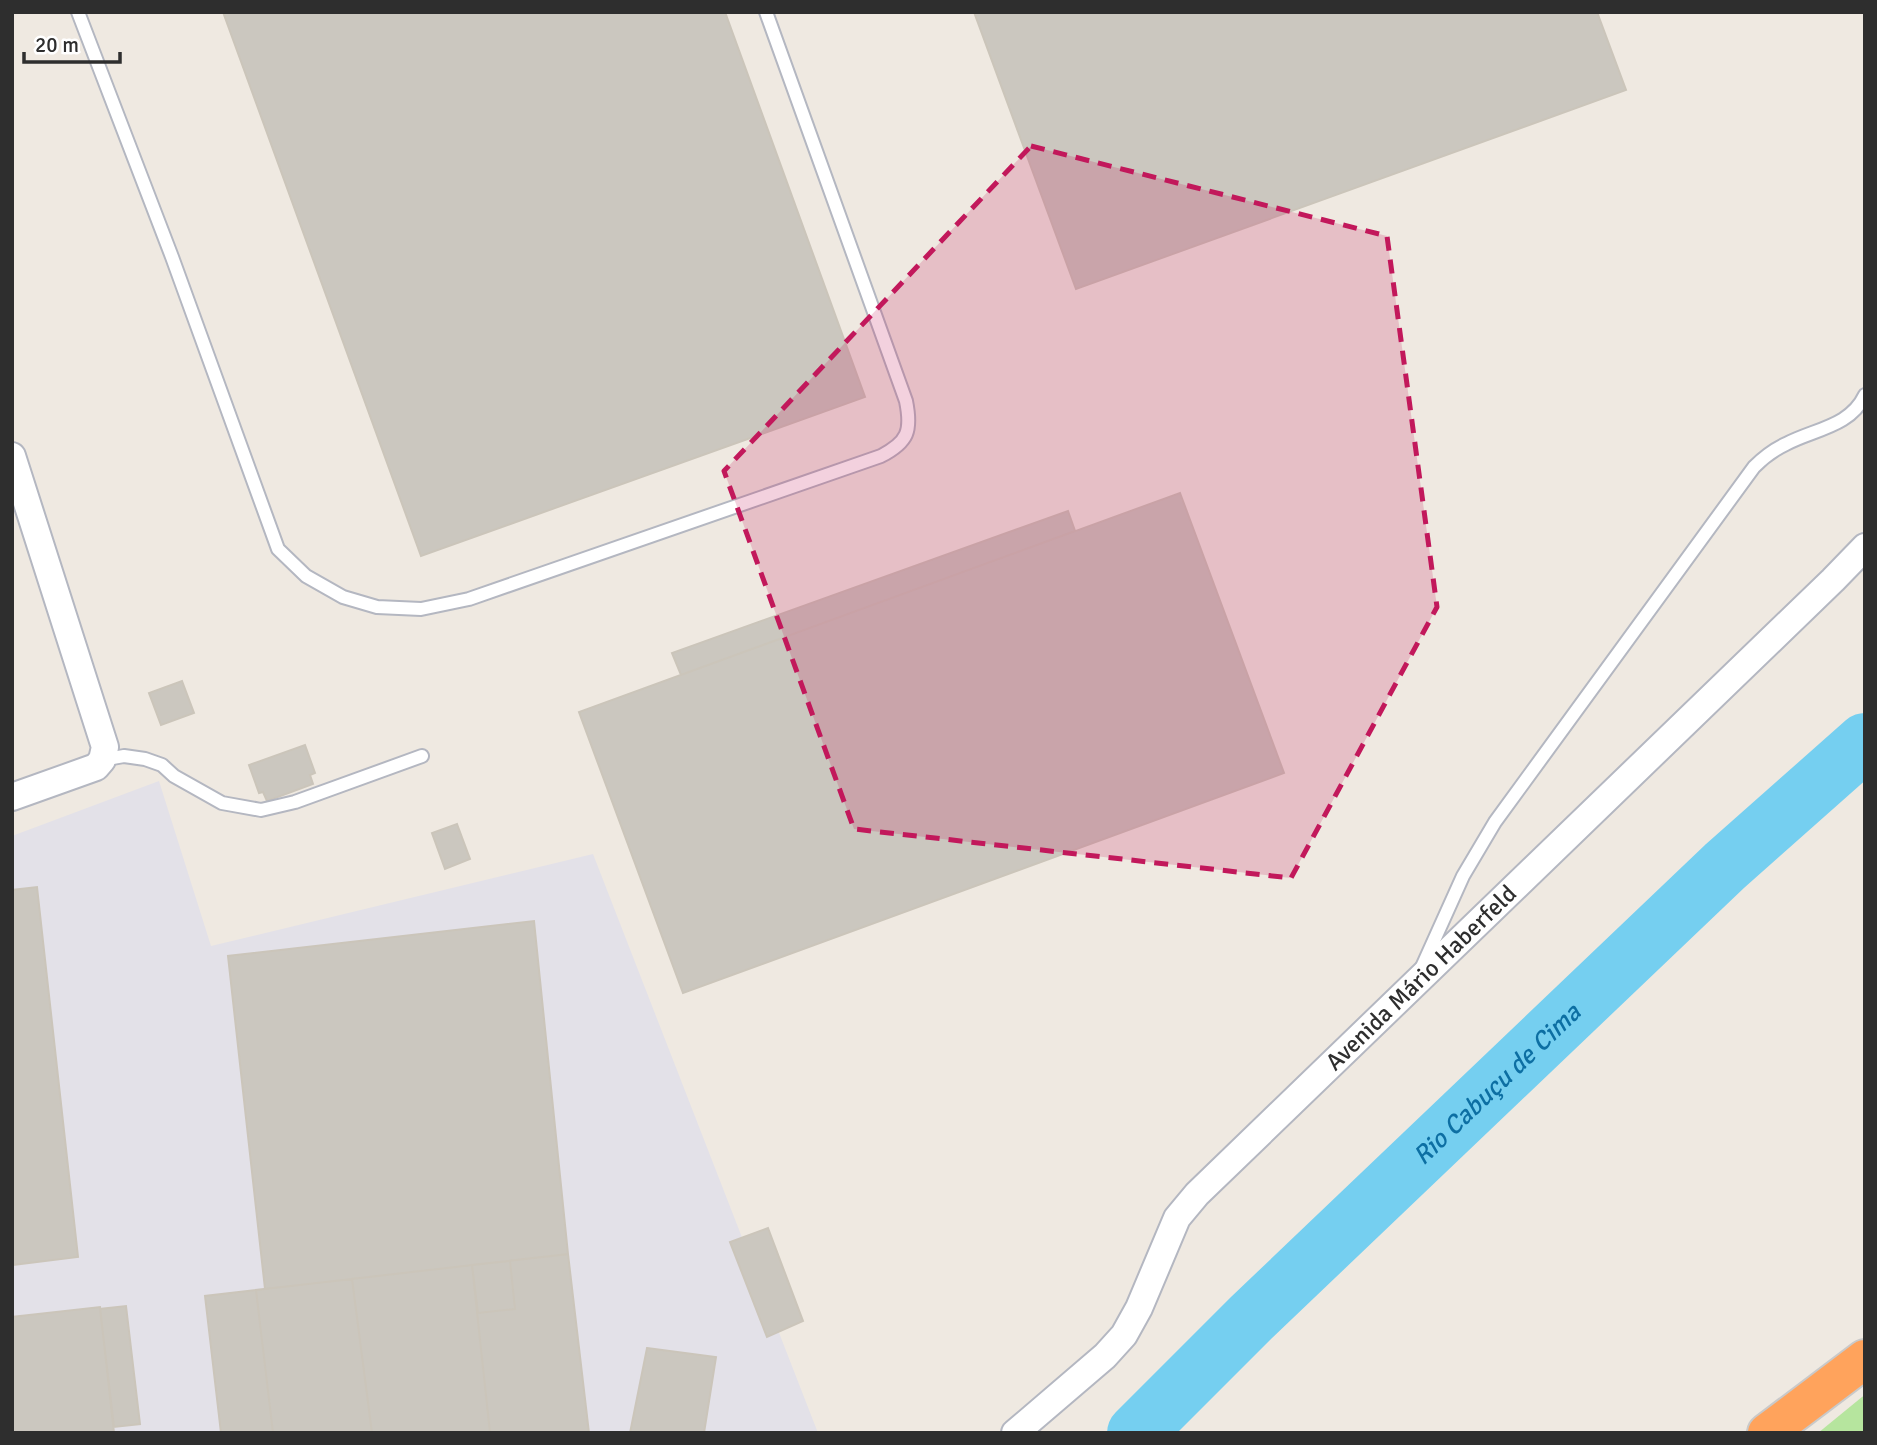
<svg xmlns="http://www.w3.org/2000/svg" width="1877" height="1445" font-family="Signika,sans-serif">
<style>
.industrial{fill:#e3e1e8}
.green{fill:#b6e59e}
.lines{fill:none;stroke-linecap:round;stroke-linejoin:round}
.river{stroke:#75cff0;stroke-width:58}
.building{fill:#cbc7bf;stroke:#cbc5ba;stroke-width:2}
.lane-casing{stroke:#b4b7c1;stroke-width:16}
.street-casing{stroke:#b4b7c1;stroke-width:30}
.highway-casing{stroke:#c9c9c9;stroke-width:42}
.lane{stroke:#fff;stroke-width:12}
.street{stroke:#fff;stroke-width:26}
.highway{stroke:#ffa35c;stroke-width:38}
.marked{fill:#c2185b;fill-opacity:0.2;stroke:#c2185b;stroke-width:5;stroke-dasharray:14 9;stroke-linejoin:round}
.labels{text-anchor:middle;stroke-width:5;stroke-linejoin:round;paint-order:stroke}
.street-label{font-size:24px;fill:#2e2e2e;stroke:#fff}
.water-label{font-size:26px;font-style:italic;fill:#0d6fa3;stroke:#fff}
</style>
<rect width="100%" height="100%" fill="#efe9e1"/>
<path class="industrial" d="M159 781 211 946 593 854 818 1433H12V836Z"/>
<path class="green" d="M1865 1395V1433H1818L1862 1397Z"/>
<g class="lines">
<path class="river" id="s1" d="M1136 1433 1251 1318 1725 866 1865 742"/>
</g>
<path class="building" d="M223 12H725L865 397 421 556Z
M974 12H1597L1626 90 1076 289Z
M1180 493 1284 773 683 993 579 712Z
M1068 511 1075 531 681 675 672 653Z
M182 681 194 713 161 725 149 693Z
M305 745 315 773 310 775 313 784 267 801 263 792 259 793 249 765Z
M457 824 470 859 445 869 432 833Z
M37 887 78 1257 12 1265V890Z
M534 921 568 1254 265 1289 228 956Z
M768 1228 803 1321 767 1337 730 1242Z
M568 1254 589 1433H490L472 1265Z
M510 1261 515 1309 478 1313 472 1265Z
M472 1265 490 1433H372L352 1279Z
M352 1279 372 1433H273L256 1290Z
M256 1290 273 1433H221L205 1296Z
M126 1306 140 1424 114 1427 100 1309Z
M100 1307 114 1433H12V1317Z
M647 1348 716 1357 704 1433H630Z"/>
<g class="lines">
<defs>
<path id="lane" d="M78 12 172 257 278 549 306 576 343 597 377 607 421 609 469 599 881 456C908 442 912 431 906 401L766 12
M102 760 124 756 145 759 162 765 174 776 222 803 261 810 295 802 422 756
M1422 967 1463 876 1495 822 1754 467C1764 457 1773 450 1786 444 1814 429 1850 427 1865 395"/>
<g id="street">
<path d="M12 456 105 747 102 760 96 767 12 797"/>
<path id="s2" d="M1015 1433 1105 1356 1124 1335 1139 1308 1177 1218 1197 1194 1833 580 1865 547"/>
</g>
<path id="highway" d="M1767 1433 1865 1359"/>
</defs>
<use href="#lane" class="lane-casing"/>
<use href="#street" class="street-casing"/>
<use href="#highway" class="highway-casing"/>
<use href="#lane" class="lane"/>
<use href="#street" class="street"/>
<use href="#highway" class="highway"/>
</g>
<path class="marked" d="M1031 146 1387 236 1437 607 1291 878 854 829 724 471Z"/>
<g class="labels">
<g class="street-label">
<text dy="8" stroke="none"><textPath href="#s2" startOffset="618">Avenida Mário Haberfeld</textPath></text>
</g>
<g class="water-label">
<text dy="9" stroke="none"><textPath href="#s1" startOffset="502">Rio Cabuçu de Cima</textPath></text>
</g>
</g>
<rect width="1877" height="1445" fill="none" stroke="#2e2e2e" stroke-width="28"/>
<path d="M24 52v10h96v-10" fill="none" stroke="#2e2e2e" stroke-width="3.5"/>
<text x="35" y="52" font-size="21" fill="#2e2e2e" stroke="#ffffff" stroke-width="5" paint-order="stroke">20 m</text>
</svg>
